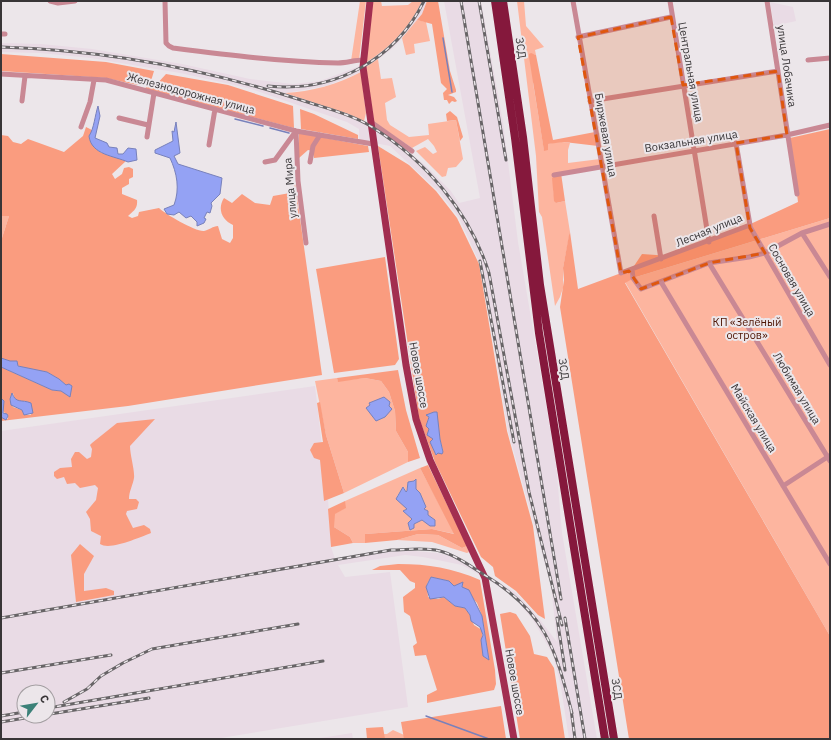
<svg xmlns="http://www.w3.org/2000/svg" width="831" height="740" font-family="'IBM Plex Sans',sans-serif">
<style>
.built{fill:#e9dbe5;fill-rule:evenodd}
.green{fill:#fdb59f;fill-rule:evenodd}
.forest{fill:#fa9c7f;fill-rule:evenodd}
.water{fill:#94a2f4;stroke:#7881bb}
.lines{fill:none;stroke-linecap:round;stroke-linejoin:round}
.stream{stroke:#7881bb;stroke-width:1.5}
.minor{stroke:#c98894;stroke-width:5}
.major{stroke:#a22e50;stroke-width:7}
.highway{stroke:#85183c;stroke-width:8}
.rail-casing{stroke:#676466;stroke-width:3}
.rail{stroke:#ece6ea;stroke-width:1.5;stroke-dasharray:4.5;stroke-linecap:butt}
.marked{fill:#df570e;fill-opacity:0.2;stroke:#df570e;stroke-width:3;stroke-dasharray:8 5;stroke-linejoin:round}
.labels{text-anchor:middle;stroke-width:4;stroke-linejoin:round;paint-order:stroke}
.street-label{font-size:11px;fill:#383537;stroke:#ece6ea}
.park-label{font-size:11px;fill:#4e1503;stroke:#ece6ea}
</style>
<rect width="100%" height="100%" fill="#ece6ea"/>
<path class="built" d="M422 1H427L422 14 408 32 393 48 361 72 326 86 286 93 349 114 388 135 426 166 450 190 459 203 480 198 444 1H481L503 122 518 242 556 463 562 533 597 739H569L561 687 553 655 533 620 514 597 494 583 462 565 423 557 405 555 338 565 345 577 390 572 408 707 215 739H1V431L315 386 328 498 331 547 335 559 404 550 437 553 461 558 516 593 537 616 557 642 551 585 508 431 480 264 459 218 438 191 390 146 359 140V129L347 122 248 88 180 73 91 58 40 53 1 52V43L41 44 92 49 182 64 250 79 293 84 320 81 365 64 378 55 402 34 417 12ZM24 692H48V716H24Z
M770 2 793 7 796 21 774 26Z
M352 733 353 739H311L327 737Z"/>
<path class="green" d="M360 1H366L359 60 351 61Z
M372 1H381L382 6 408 5 413 1H422C410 27 389 49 365 63Z
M517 1H524L526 26 544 47 535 50 536 55 533 54V83L544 150 548 144C555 142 563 141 570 143L568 150V163L600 159 601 165 555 175C552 184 553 193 556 203L565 201 570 232 563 268V288L560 297 555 306 542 217 539 212 536 156Z
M417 20 426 22 430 41 414 44 415 53 406 55 402 38Z
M378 59 381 79 392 78 396 97 385 103 387 120 390 125 409 137 429 135 428 124 456 120 463 159 456 167 448 168 446 176 442 177 416 151 425 147 433 154 437 152 434 146 428 139 412 148 374 122 366 67Z
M361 72 366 113 364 121 349 114 285 93C311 92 338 84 361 72Z
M1 216H9L2 238 1 260Z
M830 218V636L625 282 636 277Z
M337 378 338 381 365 378 381 381 389 392 395 411 396 431 408 452V462L344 493 326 435 315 381Z
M420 468 455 534 432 529 365 534V543H353L350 537 334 527V514L345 508V501ZM414 481 417 492 424 505V509L428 511V515L434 524 422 520 414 524 410 516 403 511 408 509 397 496 404 487 406 492 407 491 408 483Z
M418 534 438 535 462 548 467 546 469 552 467 553 432 542 397 540Z
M393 730 413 739H378L380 734H387Z"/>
<path class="forest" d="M427 1H438L450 71 456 90V92L448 95 454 97 457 101 455 102 452 101 449 104 447 100H444L443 93 447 89 441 83 432 24 417 20 422 14Z
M531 53 536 55 553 140 595 132 598 146 564 142 548 144V150L544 151 529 57V54Z
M1 54 106 62 154 71 151 81H142L137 85 106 78 1 71Z
M166 74 228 85 293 106 294 128 144 89 149 85 155 86Z
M300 109 314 114 358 135V139L301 129Z
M450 111 457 117 463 137 460 141 456 120 447 121 446 114Z
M86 127 92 130C91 160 110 151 126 161L112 174 115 179 122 174 124 168 129 167 133 169V177L129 179V184L122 188V194L137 200C138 209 133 211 128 216L132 218 138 216 139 212 159 208C165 214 196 232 204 231 209 230 213 226 218 226L222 239 230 243 233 238V225C222 220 217 209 224 198L232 203 242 194 255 203 270 205 273 196 290 193 295 183 322 375 128 406 1 421V417L8 419V416L2 410 1 367 52 390 61 391 69 396 72 386 66 385 59 379 47 372 24 368 1 358 2 238 9 216H1V135L8 136 13 142 21 144 28 139 64 152 83 136ZM13 393 15 400 20 402 26 401 31 415H24L22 410 13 407 10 399Z
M830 129V218L636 277 625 283 830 636V739H629L560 307 564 280 563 268 569 235 570 232 578 289 632 269 642 254 670 256 731 233 798 202 790 138Z
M299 133 368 146 369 152 314 158 313 151 308 150 299 158Z
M378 146 409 165 436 191 457 218 479 264 507 431 533 526 545 619 538 615 516 591 495 576 493 567 481 557 435 462 419 418ZM434 412H436L440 439 443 451 435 454V451L433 449V439L427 424 429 414Z
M561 173 565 201 556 203 554 201 552 178 555 175Z
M385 257 399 359 395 365 334 373 316 269Z
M398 370 406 410 420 458 408 462V452L396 431 395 411 389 392 381 381 365 378 338 382 337 378Z
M320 402 326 435 344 493 324 501 320 460 314 458 310 450 314 443 323 442 317 403Z
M155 419 130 446C130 455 135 471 134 478 133 485 129 491 129 499H136L139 502 137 509 127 511 126 514 133 528 144 525 150 529 151 533C140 537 110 551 100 544L101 536 91 531 90 519 86 512 96 500 98 488 95 485 80 488 75 483 67 484 64 477 57 479 54 476V472L60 468 72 467 71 459 75 452H79L87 459 91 457 92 449 90 445 92 443 117 423Z
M428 465 467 546 462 548 438 535 418 534 397 540 365 543V534L432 529 454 534 420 468Z
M345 501 346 508 335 514 334 527 350 537 353 543 331 547 328 509Z
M80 544 94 556 84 574V591L106 588 114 591V595L76 602 71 555Z
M398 564C429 564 452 568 480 580L495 670 496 684 494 690 427 703V695L437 690 426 655 415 656 413 646 417 643 410 616 404 612 403 597 415 588V583L410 581 400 570H372L380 566ZM431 577 449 581 454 586 463 585 462 587 477 603 482 616 489 660 483 656 482 630 474 625 470 615 465 608 455 606 444 597 438 599 428 597 427 584Z
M510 612 516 614 530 636 534 654 547 657 554 668 565 739H520L500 614Z
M501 706 506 739H404L401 722Z
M383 727 385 739H367L366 728Z"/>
<path class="water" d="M98 106 100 116 95 138 107 143 109 147 117 148 118 154H123L128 148 136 149 137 160 128 162C115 156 91 155 89 136 94 129 95 115 98 106Z
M176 122 180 153 174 156 178 164 222 178 220 194 211 203 212 206 210 213 207 212 204 218 206 219 204 223 197 226V222L191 216 186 218 179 212 174 215 167 214 164 209 174 205C180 189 177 173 170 158L155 153V150L173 141 172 131 174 132Z
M1 358 10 361H17L18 366 47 372 59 379 66 385 69 384 72 386 70 397 61 391 52 390 1 367Z
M12 393C16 404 21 399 31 403L33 413 24 415 22 410 11 405 10 399Z
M384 397 390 402 389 406 392 409 385 417 376 421 366 408 370 405 369 403Z
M1 398 4 401 3 413 7 414 8 416 6 420 1 417Z
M434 412H437L440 439 443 452 442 454 438 453 436 455 430 442 433 439 427 435 429 429 426 426 429 417 426 415Z
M416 479V489L420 493 426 507 424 509 428 511V515L435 520V526H430L422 520 414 524V528L410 530 408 523 412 519 403 511 407 509 396 499 403 487 406 492 407 491 408 482 414 481Z
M431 577 449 581 454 586 463 582 462 587 469 590 482 616 489 660 483 656 481 640 483 635 480 627 471 621 470 615 465 608 455 606 444 597 430 599 426 587Z"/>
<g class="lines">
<path class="stream" d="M443 38 452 92
M235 119 263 126
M270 128 289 133
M426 716 489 739"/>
<path class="minor" d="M50 1 58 3 75 1
M165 1 166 43 169 46 173 48C228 55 283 62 338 63 346 63 355 60 363 60
M573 1 621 273 750 225 736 143
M670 1 709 242
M767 1 797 194
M1 34H5
M578 37 671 17
M808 60 830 58
M1 74 106 80 296 131 373 144
M22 101 25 76
M590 101 778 71
M119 118 148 125
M371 122 412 151
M81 127 90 102 94 80
M296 131 298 181 306 243
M147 137 154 93
M209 145 215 109
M265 162 275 160 296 131
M310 162 313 146 320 135
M554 175 787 135 830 125
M654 216 661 259
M749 225 830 365
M802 233 830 277
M709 263 830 461
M632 269 633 278 641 289 709 263 749 257 765 253 802 233 830 224
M661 282 830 564
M783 486 829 456"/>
<path class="major" d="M370 1 363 67 406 365 416 419 430 460 485 578 514 739"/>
<path class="highway" d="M495 1 515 138 539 333 605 739
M503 1 523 137 540 285 614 739"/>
<defs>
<path id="rail" d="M461 1 561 599
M479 1 506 160
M1 47C103 50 205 69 301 100 325 108 351 114 372 127 425 160 470 212 489 273L529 492 562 625
M268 86C334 93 395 60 424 1
M480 261 514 442
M1 618 391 550C407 550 424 547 440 551 456 555 470 566 483 574 545 611 555 647 572 713
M557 618 565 670
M565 618 585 739
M1 673 111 655
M64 702 87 689 101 676 123 663 152 649 298 624
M48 708 323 661
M571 709 575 739
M50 714 149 698
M1 716 24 712
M1 722 37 716"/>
</defs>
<use href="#rail" class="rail-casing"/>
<use href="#rail" class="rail"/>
</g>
<path class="marked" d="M671 17 683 85 778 71 787 135 736 143 750 228 765 253 709 263 641 289 629 271 621 273 578 37Z"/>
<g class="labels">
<g class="street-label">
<text transform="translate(521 48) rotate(81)" y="4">ЗСД</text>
<text transform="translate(787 66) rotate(82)" y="4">улица Лобачика</text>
<text transform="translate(691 72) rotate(80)" y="4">Центральная улица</text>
<text transform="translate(191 93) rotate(15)" y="4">Железнодорожная улица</text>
<text transform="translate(606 135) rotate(80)" y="4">Биржевая улица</text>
<text transform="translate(691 141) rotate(-9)" y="4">Вокзальная улица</text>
<text transform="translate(290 188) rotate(-95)" y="4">улица Мира</text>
<text transform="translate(709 230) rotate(-22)" y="4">Лесная улица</text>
<text transform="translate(792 280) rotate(60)" y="4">Сосновая улица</text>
<text transform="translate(564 369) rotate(81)" y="4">ЗСД</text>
<text transform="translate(419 375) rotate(80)" y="4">Новое шоссе</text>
<text transform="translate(797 388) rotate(59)" y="4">Любимая улица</text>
<text transform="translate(754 418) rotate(59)" y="4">Майская улица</text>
<text transform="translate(515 682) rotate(80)" y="4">Новое шоссе</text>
<text transform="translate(617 689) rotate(81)" y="4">ЗСД</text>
</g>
<g class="park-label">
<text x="747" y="326">КП «Зелёный<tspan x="747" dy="13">остров»</tspan></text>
</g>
</g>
<rect width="831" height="740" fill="none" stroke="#383537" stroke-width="4"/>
<g transform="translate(36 704) rotate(59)"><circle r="19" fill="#ece6ea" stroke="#a49fa2"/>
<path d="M0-3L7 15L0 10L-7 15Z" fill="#3b8178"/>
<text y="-6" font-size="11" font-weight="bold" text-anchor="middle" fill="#383537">С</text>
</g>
</svg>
